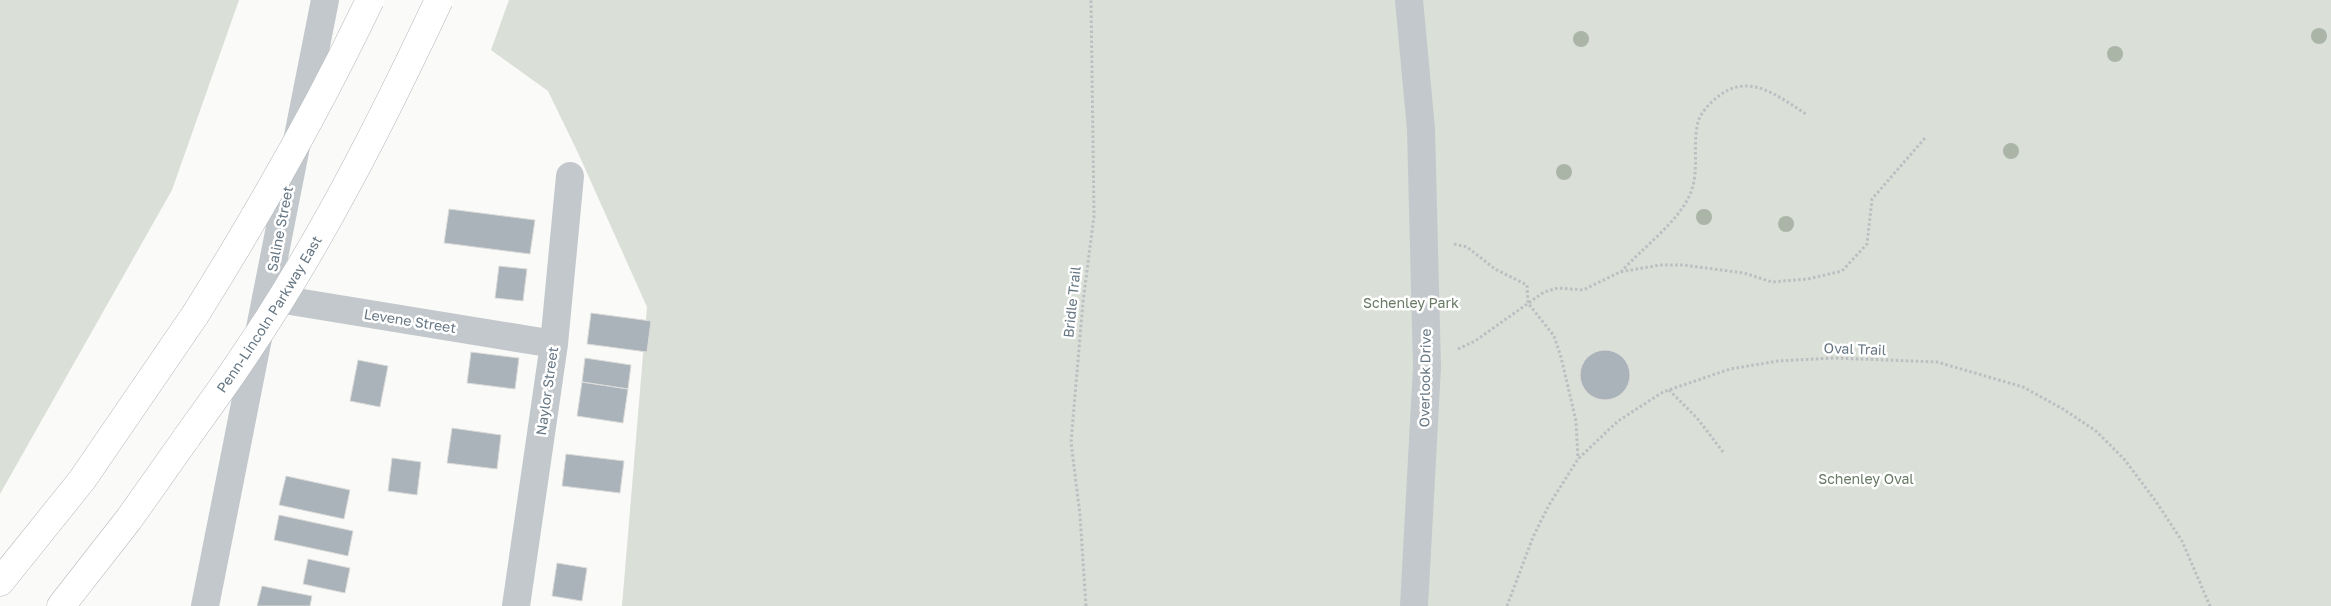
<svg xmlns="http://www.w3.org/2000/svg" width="2331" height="606" font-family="'Golos Text',sans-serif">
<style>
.green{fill:#dadfd7}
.building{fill:#aab3b9;stroke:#dcdcda}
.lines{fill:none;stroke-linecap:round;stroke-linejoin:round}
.highway-casing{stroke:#b4b9bd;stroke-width:29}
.path{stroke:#bbbfc2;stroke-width:3;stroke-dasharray:2.5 2.5;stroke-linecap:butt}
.street{stroke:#c3c8cc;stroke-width:28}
.highway{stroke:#fff;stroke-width:28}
.highway-bridge-casing{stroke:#b4b9bd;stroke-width:29;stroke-linecap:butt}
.highway-bridge{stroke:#fff;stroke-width:28}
.tree{fill:#aab4a7}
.labels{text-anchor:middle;stroke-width:5;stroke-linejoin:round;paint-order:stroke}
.street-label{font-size:14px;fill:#657683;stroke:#fff}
.park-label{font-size:14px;fill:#687a64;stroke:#fff}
</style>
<rect width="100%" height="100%" fill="#fafaf8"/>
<path class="green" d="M0 0H239L172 190 0 494Z
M509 0H2331V606H622L647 307 579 155 548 91 491 50Z"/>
<path class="building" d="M449 209 535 220 530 254 444 243Z
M499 266 527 269 523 301 495 298Z
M591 313 651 321 647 352 587 344Z
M1580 375a25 25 0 1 1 50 0a25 25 0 1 1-50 0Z
M471 352 519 358 515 389 467 383Z
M585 358 631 365 628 389 582 382Z
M358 360 388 366 380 407 350 401Z
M582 382 628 389 623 423 577 416Z
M452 428 501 435 497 469 447 463Z
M566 454 624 461 620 493 562 486Z
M392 458 421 462 417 495 388 491Z
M286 476 350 490 344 519 279 505Z
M279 515 353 531 348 556 274 540Z
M308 559 350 568 345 593 303 584Z
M557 563 587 568 582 601 552 596Z
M262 586 312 596 310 606H257Z"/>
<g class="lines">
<defs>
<path id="highway" d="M0 582 82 480 195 315
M61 606 129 519 187 437"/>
</defs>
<use href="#highway" class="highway-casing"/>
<path class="path" d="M1454 244 1467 247 1495 269 1527 285 1528 303 1554 336 1561 357 1576 421 1578 459
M1621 272C1642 248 1680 221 1691 192 1699 171 1693 149 1697 127 1698 116 1707 106 1715 99 1748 70 1777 96 1806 114
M1458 349 1475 341 1544 292 1558 288 1583 290 1620 272 1660 265H1683L1744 273 1772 282 1808 279 1842 271 1867 244 1872 199 1925 138
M1669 390 1697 418 1723 452
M1086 606 1080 515 1071 442 1083 302 1094 216 1091 0
M1507 606 1533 537 1549 505 1578 459 1618 421 1663 392 1730 369 1778 361 1834 358 1937 362 2023 387 2063 409 2096 431 2124 459 2157 503 2182 541 2210 606"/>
<path class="street" d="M1409 0 1421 129 1427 367 1414 606
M266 297 554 344
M205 606 325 0
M516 606 554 344 570 176"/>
<use href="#highway" class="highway"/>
<defs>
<g id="highway-bridge">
<path d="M195 315C259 213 318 109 370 0"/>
<path id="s1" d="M187 437C207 409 227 382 246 353 321 242 382 121 439 0"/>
</g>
</defs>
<use href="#highway-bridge" class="highway-bridge-casing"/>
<use href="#highway-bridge" class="highway-bridge"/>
</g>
<g class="tree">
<circle cx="2319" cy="36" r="8"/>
<circle cx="1581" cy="39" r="8"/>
<circle cx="2115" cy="54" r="8"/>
<circle cx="2011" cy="151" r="8"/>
<circle cx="1564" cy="172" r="8"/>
<circle cx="1704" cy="217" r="8"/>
<circle cx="1786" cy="224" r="8"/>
</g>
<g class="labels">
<g class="street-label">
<text transform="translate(280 229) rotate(-79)" y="5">Saline Street</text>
<text transform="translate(1072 302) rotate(-84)" y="5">Bridle Trail</text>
<text dy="5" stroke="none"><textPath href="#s1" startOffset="148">Penn-Lincoln Parkway East</textPath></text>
<text transform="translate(410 321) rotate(9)" y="5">Levene Street</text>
<text transform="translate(1855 349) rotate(2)" y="5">Oval Trail</text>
<text transform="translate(1425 378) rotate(-89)" y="5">Overlook Drive</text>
<text transform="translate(547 391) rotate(-82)" y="5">Naylor Street</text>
</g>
<g class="park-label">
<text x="1411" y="308">Schenley Park</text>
<text x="1866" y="484">Schenley Oval</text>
</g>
</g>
</svg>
